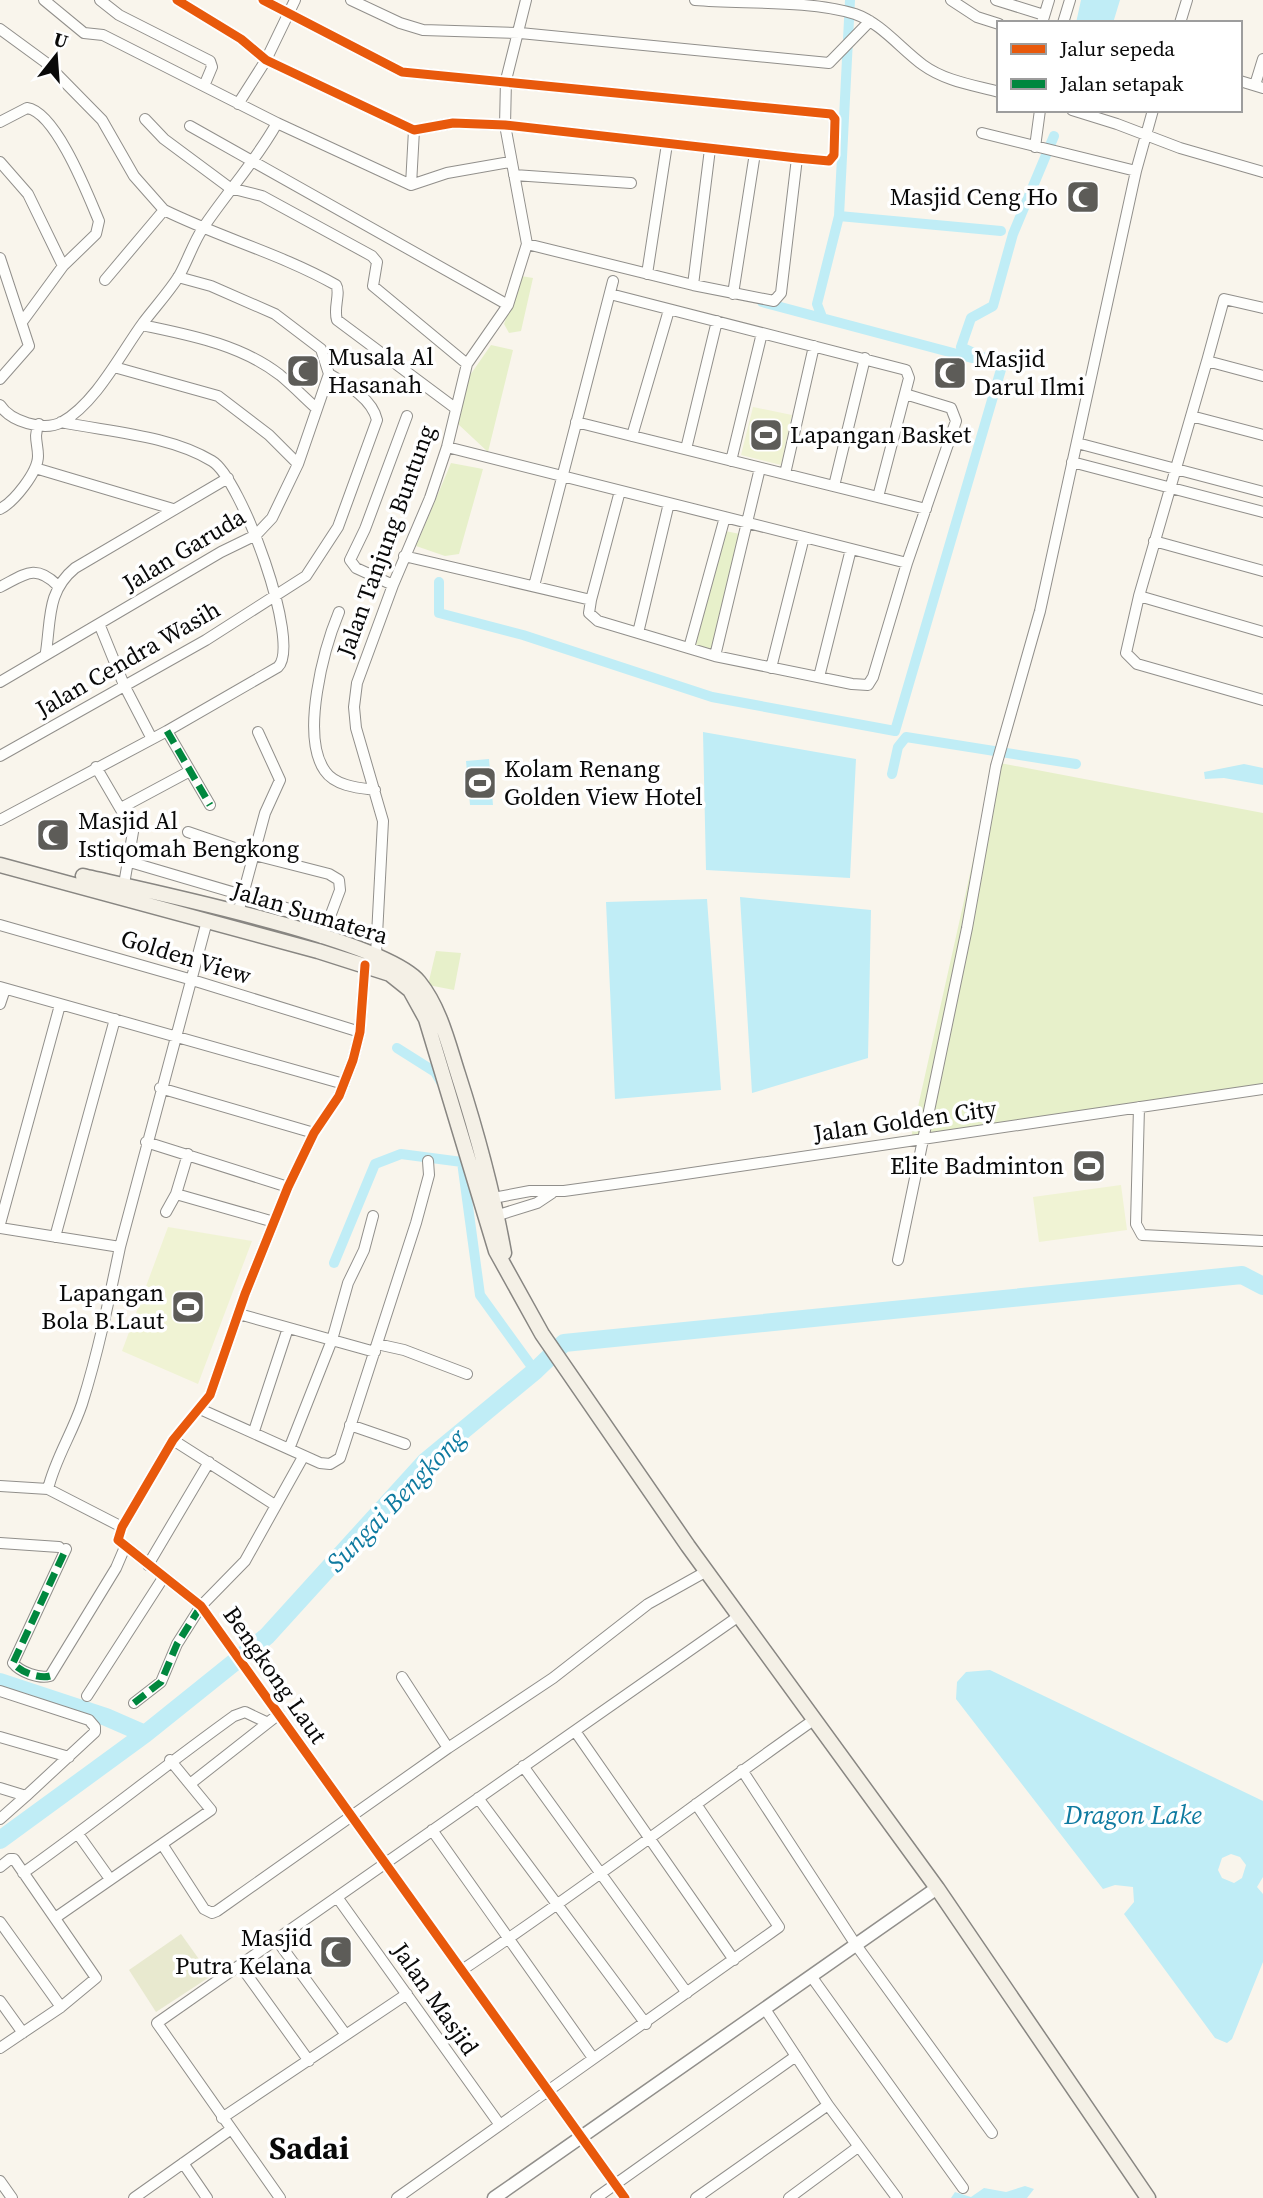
<svg xmlns="http://www.w3.org/2000/svg" width="1263" height="2198" font-family="'Source Serif 4',serif">
<style>
.green{fill:#e7f0ca}
.cemetery{fill:#e8e9cf}
.pitch{fill:#f0f3d4}
.water{fill:#c0edf6;fill-rule:evenodd}
.lines{fill:none;stroke-linecap:round;stroke-linejoin:round}
.canal{stroke:#c0edf6;stroke-width:10}
.river{stroke:#c0edf6;stroke-width:18}
.minor-casing{stroke:#918f8b;stroke-width:12}
.tertiary-casing{stroke:#918f8b;stroke-width:15}
.secondary-casing{stroke:#888682;stroke-width:17}
.minor{stroke:#fefefc;stroke-width:10}
.tertiary{stroke:#fefefc;stroke-width:12}
.secondary{stroke:#f4f0e6;stroke-width:14}
.quiet{stroke:#00873e;stroke-width:7;stroke-dasharray:14 7;stroke-linecap:butt}
.cycleway-casing{stroke:#fff;stroke-width:13}
.cycleway{stroke:#e8590c;stroke-width:9}
.labels{text-anchor:middle;stroke-width:7;stroke-linejoin:round;paint-order:stroke}
.poi-label{font-size:24px;fill:#090909;stroke:#fff;text-anchor:start}
.street-label{font-size:24px;fill:#090909;stroke:#fff}
.water-label{font-size:26px;font-style:italic;fill:#0e7aa0;stroke:#fff}
.district-label{font-size:32px;font-weight:bold;fill:#090909;stroke:#fff}
</style>
<rect width="100%" height="100%" fill="#f9f5ec"/>
<path class="green" d="M521 276 533 278 521 331 509 333 504 324Z
M491 345 513 350 488 452 458 424 466 381Z
M451 463 483 469 459 554 445 556 416 546Z
M725 531 740 534 710 656 694 652Z
M995 762 1263 813V1087L911 1138Z
M436 951 461 953 454 990 428 985Z"/>
<path class="cemetery" d="M181 1934 211 1976 156 2012 129 1970Z"/>
<path class="pitch" d="M753 407 792 415 781 465 741 455Z
M1121 1185 1127 1230 1039 1242 1033 1197Z
M168 1227 252 1241 198 1384 122 1351Z"/>
<path class="water" d="M1081 0H1120L1113 23H1076Z
M703 732 856 759 850 878 706 870Z
M489 759 493 805H470L466 761Z
M1244 764 1263 768V785L1224 778 1205 779 1204 772Z
M740 897 871 910 868 1058 752 1093Z
M707 899 721 1090 615 1099 606 902Z
M990 1670 1263 1801V1877L1257 1887 1263 1894V1962L1232 2039 1227 2043 1215 2038 1124 1914 1134 1902 1133 1887 1115 1885 1103 1889 956 1699 957 1682 966 1672ZM1231 1854 1240 1857 1246 1865 1242 1878 1234 1883 1222 1878 1218 1870 1222 1858Z
M1025 2186 1034 2189 1027 2198H951L955 2192 971 2197 984 2188 1006 2192Z"/>
<g class="lines">
<path class="canal" d="M850 0 839 216 1001 231
M762 302 1002 366 961 347 971 318 993 306 1013 234 1054 136
M822 317 817 304 839 216
M439 582V613L523 635 712 697 895 731 1002 366
M892 774 898 747 906 737 1076 764
M397 1048 435 1072 441 1082
M334 1263 375 1164 401 1154 462 1162 480 1295 535 1371"/>
<path class="river" d="M0 1682 106 1717 145 1734
M0 1840 145 1734 267 1636 425 1462 535 1371 564 1343 1242 1275 1263 1286"/>
<defs>
<path id="minor" d="M44 0 84 33 103 35 277 123 411 185 447 173 510 162
M100 0 119 15 210 61 212 67 204 86
M177 0 241 39 266 60 414 130 453 123 505 125 797 158 829 161 834 155 835 119 831 114 402 72 263 0
M351 0 400 23 423 30 520 33 829 63 870 21
M695 0C744 4 809 0 855 14 881 23 901 49 923 65 945 81 973 85 999 92
M951 0 977 17 999 24
M996 0 1044 15
M1042 23 1049 0
M1063 23 1070 0
M1180 23 1187 0
M0 29 45 62 102 120 134 176 164 210
M1240 81 1263 88
M1255 85 1263 59
M238 104 266 60 295 0
M1072 110 1117 124 1180 148 1263 172
M145 119 164 139 230 188 262 196 372 256 377 262 373 286 467 364
M0 122 27 108C56 112 88 195 99 221L96 234 63 266
M190 126 508 305
M982 133 1136 171
M1035 147 1040 110
M0 162 28 194 63 266 22 322
M514 175 631 183
M411 185 414 130
M527 244 693 285 774 301 781 293 797 158
M0 258 29 346 0 379
M647 274 667 144
M105 280 164 210C221 238 281 254 336 285 341 293 333 308 337 320L455 408
M693 285 710 149
M610 294 906 370 909 378 878 497
M733 294 755 153
M1263 308 1224 299 1207 361 1263 376
M142 325C189 335 240 344 280 375 292 385 304 397 316 408
M1207 361 1139 596 1126 653 1137 664 1263 700
M114 367 218 396 269 435 298 464
M0 405C10 421 43 432 62 422 96 403 121 353 143 323 155 307 169 292 179 276 188 260 193 243 203 228 227 192 256 161 277 123
M1191 416 1263 435
M576 422 926 509
M632 436 669 310
M1077 443 1263 492
M447 447 907 563
M686 449 717 321
M731 461 762 333
M1072 462 1263 512
M35 468 173 509
M785 474 814 346
M834 486 865 358
M0 509C14 502 38 472 38 456 38 443 33 437 39 424
M1154 541 1263 571
M404 556 591 600 620 491
M393 585 356 568 350 560 365 529 407 416
M534 586 613 281
M0 587C24 575 35 563 57 585
M1139 596 1263 632
M591 600 589 613 598 621 715 656 852 684 868 685 873 677 907 563 956 421 951 408 905 394
M339 612C324 648 300 736 325 771 335 786 359 788 375 790
M100 626 124 685 152 739
M638 633 669 503
M689 648 725 517
M46 652C51 618 47 591 75 568L228 478
M715 656 760 468
M771 668 804 537
M819 677 851 549
M0 682 221 552 256 535 272 518 298 464 329 374 321 349 275 314 211 286 178 277
M167 731 210 805
M0 756 206 640 306 576 338 527 377 420C372 398 346 384 329 374
M96 767 124 815
M121 808 190 771
M0 820 167 731 278 667C302 644 241 478 212 461 169 435 109 432 61 422
M188 832 255 855 329 874 339 880 340 890 322 938
M130 862 327 920
M123 890 133 832
M238 913 265 813 280 780 258 732
M0 925 189 979 360 1032
M376 954 383 821 356 728 354 707 357 683 393 585 430 498 447 447 467 364 508 305 527 244 505 125 506 80 526 0
M365 965 360 1032 353 1060 339 1096 314 1133 288 1187 245 1294 210 1395 173 1440 122 1527 118 1540 201 1606 625 2198
M0 987 344 1084
M0 1004 5 989
M160 1088 314 1133
M1139 1107 1136 1224 1142 1235 1263 1241
M146 1142 288 1187
M176 1194 274 1222
M488 1199 530 1191H564L658 1178 1263 1089
M166 1212 176 1194 188 1154
M492 1217 537 1203 552 1193
M0 1224 60 1005
M0 1228 120 1247 207 921
M55 1237 115 1019
M898 1260 967 928 996 766 1040 611 1136 171 1153 110
M239 1314 375 1352
M377 1344 404 1350 467 1374
M200 1409 320 1463 330 1464 340 1458 416 1223 429 1175 428 1161
M350 1425 405 1444
M254 1431 288 1328
M173 1440 275 1505
M289 1449 332 1340 348 1283 364 1250 373 1216
M0 1486 48 1489 122 1527
M48 1489C55 1459 72 1434 82 1404 98 1353 109 1300 120 1247
M0 1543 59 1547
M66 1549 13 1663C20 1672 39 1679 50 1676L116 1568 125 1547
M148 1565 209 1462
M402 1677 448 1748
M0 1691 89 1720 95 1727V1732L26 1796
M87 1696 163 1578
M134 1703 161 1682 177 1644 201 1606 245 1561 303 1457
M575 1731 734 1960
M0 1737 69 1757
M523 1766 687 1993
M742 1770 856 1945 992 2133
M190 1784 279 1714
M0 1788 26 1796 0 1819
M478 1798 646 2024
M432 1830 593 2058
M78 1834 110 1879
M162 1844 204 1909 212 1913 217 1911 448 1748 553 1678 648 1604 707 1571
M0 1867 10 1859H14L96 1978 61 2007 0 2048
M23 1873C95 1822 163 1767 234 1716L245 1712 266 1722
M337 1897 500 2125
M55 1918 211 1810 170 1760
M0 1922 61 2007
M276 1939 346 2035
M240 1965 309 2061
M462 1970C582 1890 697 1802 815 1719
M811 1976 963 2188
M0 2001 23 2033
M765 2009 828 2105 897 2198
M222 2118 407 1994
M183 2163 207 2198
M0 2181 12 2198
M134 2198 230 2130
M280 2198 157 2023 739 1616
M397 2198 779 1927 696 1804
M596 2198 796 2056
M696 2198 828 2105
M789 2198 858 2147"/>
<path id="tertiary" d="M494 2198 937 1888"/>
<path id="secondary" d="M0 865 318 951 390 974 410 990 426 1019 496 1251 542 1334 688 1546 937 1888 1148 2198
M83 876C147 891 384 939 419 982 440 1008 448 1043 458 1074 477 1133 493 1192 504 1253"/>
</defs>
<use href="#minor" class="minor-casing"/>
<use href="#tertiary" class="tertiary-casing"/>
<use href="#secondary" class="secondary-casing"/>
<use href="#minor" class="minor"/>
<use href="#tertiary" class="tertiary"/>
<use href="#secondary" class="secondary"/>
<path class="quiet" d="M167 731 210 805
M50 1676C39 1679 20 1672 13 1663L66 1549
M134 1703 161 1682 177 1644 201 1606"/>
<defs>
<path id="cycleway" d="M177 0 241 39 266 60 414 130 453 123 505 125 797 158 829 161 834 155 835 119 831 114 402 72 263 0
M365 965 360 1032 353 1060 339 1096 314 1133 288 1187 245 1294 210 1395 173 1440 122 1527 118 1540 201 1606 625 2198"/>
</defs>
<use href="#cycleway" class="cycleway-casing"/>
<use href="#cycleway" class="cycleway"/>
</g>
<defs>
<symbol id="mosque-square" viewBox="-11 -11 22 22"><rect x="-9" y="-9" width="18" height="18" rx="4" fill="#5d5c58" stroke="#fff"/><path d="M3.5-4.9A6 6 0 1 0 3.5 4.9A5 5 0 1 1 3.5-4.9Z" fill="#fff"/></symbol>
<symbol id="stadium-square" viewBox="-11 -11 22 22"><rect x="-9" y="-9" width="18" height="18" rx="4" fill="#5d5c58" stroke="#fff"/><path d="M0-5a6.5 5 0 1 0 0 10a6.5 5 0 1 0 0-10ZM-3.5-1.8h7v3.6h-7Z" fill="#fff"/></symbol>
</defs>
<g fill-rule="evenodd">
<use href="#mosque-square" x="1064" y="178" width="38" height="38"/>
<use href="#mosque-square" x="284" y="352" width="38" height="38"/>
<use href="#mosque-square" x="931" y="354" width="38" height="38"/>
<use href="#stadium-square" x="747" y="416" width="38" height="38"/>
<use href="#stadium-square" x="461" y="764" width="38" height="38"/>
<use href="#mosque-square" x="34" y="816" width="38" height="38"/>
<use href="#stadium-square" x="1070" y="1147" width="38" height="38"/>
<use href="#stadium-square" x="169" y="1288" width="38" height="38"/>
<use href="#mosque-square" x="317" y="1933" width="38" height="38"/>
</g>
<g class="labels">
<g class="poi-label">
<text x="1058" y="205" text-anchor="end">Masjid Ceng Ho</text>
<text x="328" y="365">Musala Al<tspan x="328" dy="28">Hasanah</tspan></text>
<text x="974" y="367">Masjid<tspan x="974" dy="28">Darul Ilmi</tspan></text>
<text x="790" y="443">Lapangan Basket</text>
<text x="504" y="777">Kolam Renang<tspan x="504" dy="28">Golden View Hotel</tspan></text>
<text x="78" y="829">Masjid Al<tspan x="78" dy="28">Istiqomah Bengkong</tspan></text>
<text x="1064" y="1174" text-anchor="end">Elite Badminton</text>
<text x="164" y="1301" text-anchor="end">Lapangan<tspan x="164" dy="28">Bola B.Laut</tspan></text>
<text x="312" y="1946" text-anchor="end">Masjid<tspan x="312" dy="28">Putra Kelana</tspan></text>
</g>
<g class="street-label">
<text transform="translate(386 541) rotate(-70)" y="8">Jalan Tanjung Buntung</text>
<text transform="translate(184 550) rotate(-31)" y="8">Jalan Garuda</text>
<text transform="translate(128 659) rotate(-30)" y="8">Jalan Cendra Wasih</text>
<text transform="translate(310 913) rotate(17)" y="8">Jalan Sumatera</text>
<text transform="translate(186 957) rotate(17)" y="8">Golden View</text>
<text transform="translate(905 1121) rotate(-8)" y="8">Jalan Golden City</text>
<text transform="translate(275 1675) rotate(55)" y="8">Bengkong Laut</text>
<text transform="translate(435 1999) rotate(55)" y="8">Jalan Masjid</text>
</g>
<g class="water-label">
<text transform="translate(396 1500) rotate(-46)" y="9">Sungai Bengkong</text>
<text x="1133" y="1824">Dragon Lake</text>
</g>
<g class="district-label">
<text x="309" y="2159">Sadai</text>
</g>
</g>
<rect x="997" y="21" width="245" height="91" fill="#ffffff" stroke="#9d9d9d" stroke-width="2"/>
<rect x="1011" y="44" width="35" height="10" fill="#e8590c" stroke="#9d9d9d" stroke-width="2"/>
<text x="1060" y="56" font-size="21" fill="#090909">Jalur sepeda</text>
<rect x="1011" y="79" width="35" height="10" fill="#00873e" stroke="#9d9d9d" stroke-width="2"/>
<text x="1060" y="91" font-size="21" fill="#090909">Jalan setapak</text>
<g transform="translate(56 56) rotate(17)" stroke="#ffffff" stroke-width="5" paint-order="stroke">
<path d="M0-5L12 26L0 18L-12 26Z" fill="#090909"/>
<text y="-10" font-size="19" font-weight="bold" text-anchor="middle" fill="#090909">U</text>
</g>
</svg>
